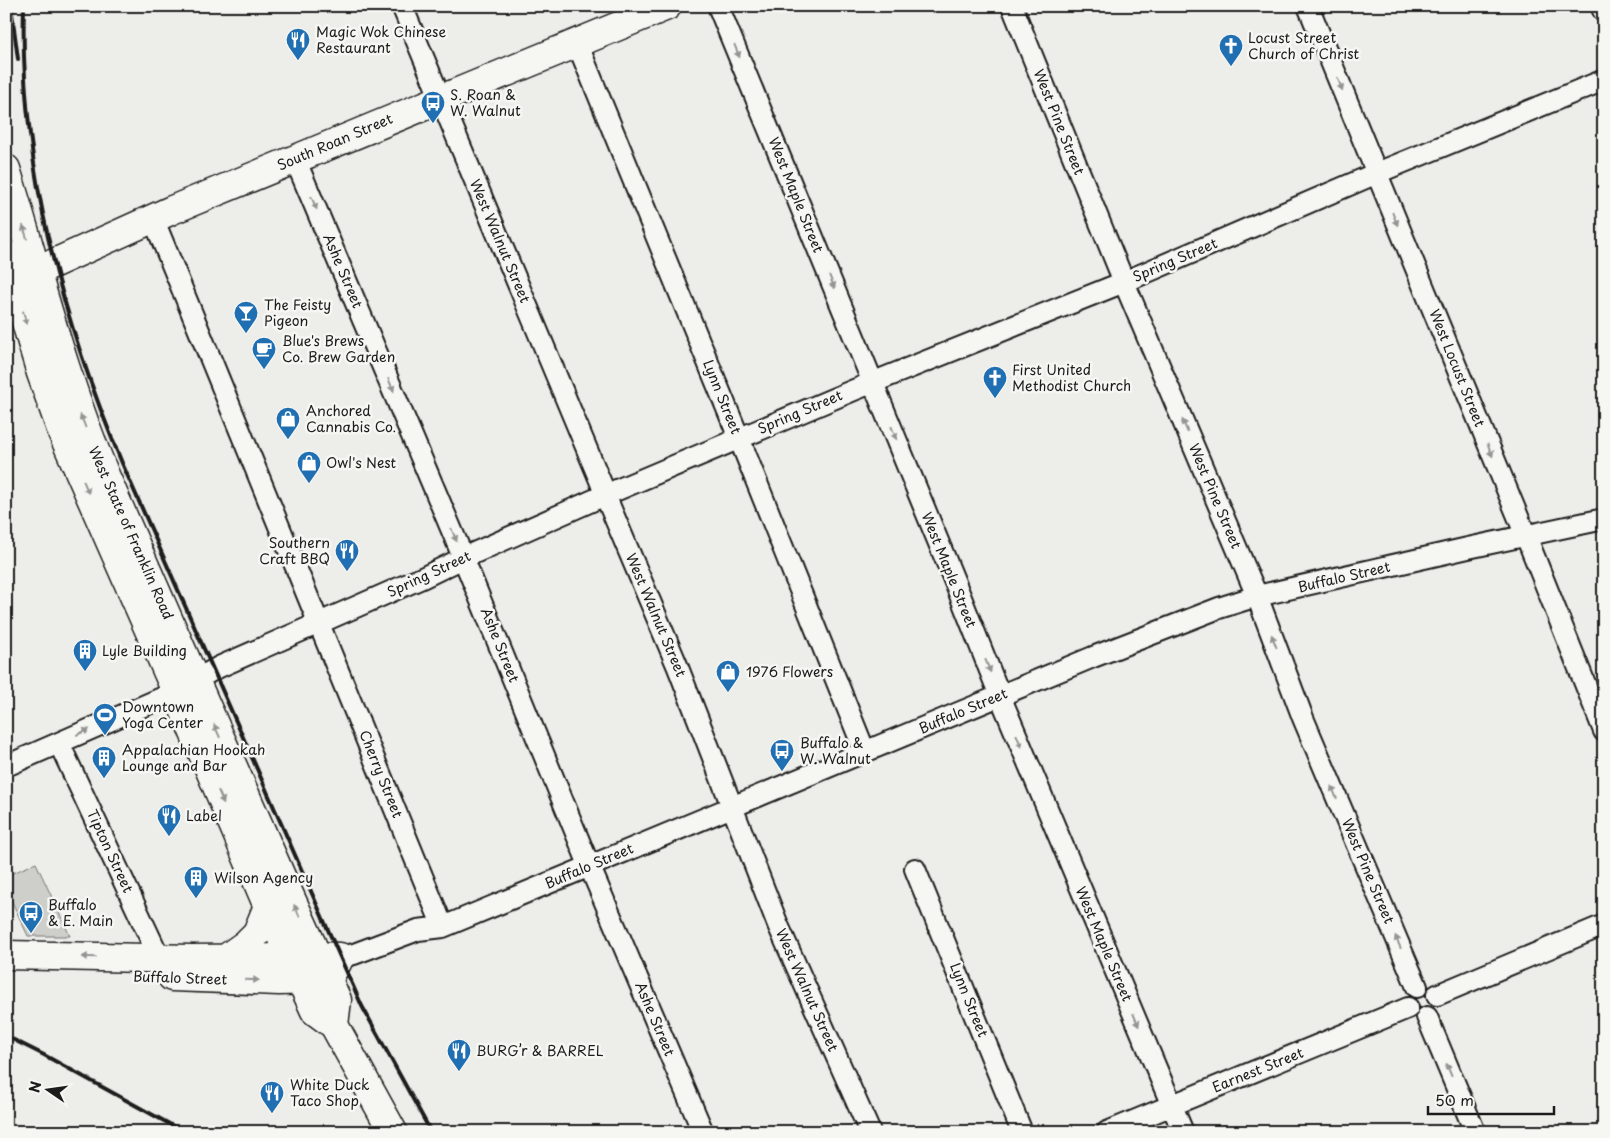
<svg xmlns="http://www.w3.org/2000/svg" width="1610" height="1138" font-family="'Playpen Sans',sans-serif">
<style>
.green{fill:#cececb;stroke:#757574}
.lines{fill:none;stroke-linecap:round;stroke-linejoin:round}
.street-casing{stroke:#1c1c1c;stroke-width:24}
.secondary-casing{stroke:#1c1c1c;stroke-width:31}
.street{stroke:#f6f6f2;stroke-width:20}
.secondary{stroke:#f6f6f2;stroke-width:28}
.rail{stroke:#1c1c1c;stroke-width:4}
.oneway{fill:#949492}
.labels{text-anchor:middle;stroke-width:5;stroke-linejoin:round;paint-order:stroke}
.poi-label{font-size:14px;fill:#1c1c1c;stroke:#f6f6f2;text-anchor:start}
.street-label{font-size:14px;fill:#1c1c1c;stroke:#f6f6f2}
</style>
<rect width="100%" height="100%" fill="#edede9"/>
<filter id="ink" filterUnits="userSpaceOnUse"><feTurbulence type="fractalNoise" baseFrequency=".02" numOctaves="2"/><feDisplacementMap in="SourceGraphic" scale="10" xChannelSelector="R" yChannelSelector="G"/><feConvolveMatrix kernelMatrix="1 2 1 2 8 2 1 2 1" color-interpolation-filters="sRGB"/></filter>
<g filter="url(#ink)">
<path class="green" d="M36 863 70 936H28L6 889V876Z"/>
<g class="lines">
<defs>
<path id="street" d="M402 6 601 483 605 495 677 665 778 925 870 1132
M718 6 954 580 1000 696 1183 1132
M1012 6 1124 282 1257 596 1303 718 1417 987
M1308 6 1526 536 1604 731
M1601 6 1604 12
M577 43 739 438 865 752
M295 159 458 545 589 865 703 1132
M153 218 443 927
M59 743 160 959
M6 766 164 697 219 667 424 577 463 558 605 495 854 390 1124 282 1377 173 1604 80
M915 869 1022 1132
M340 957 354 954 418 930 443 927 1093 657 1219 608 1257 596 1468 548 1604 519
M1437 995 1604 925
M1427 1017 1475 1132
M1107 1132 1408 1008"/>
<path id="secondary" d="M6 169C38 272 63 376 105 475L284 883 337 1000 334 1025
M6 255 41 373 62 432 186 714 275 923 315 1011 334 1025 393 1132
M21 278 172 210 667 6
M6 955 191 959 273 958 317 956 340 957 328 980
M225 959 246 944 257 933 268 906
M172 977 279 981 319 980"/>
</defs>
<use href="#street" class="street-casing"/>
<use href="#secondary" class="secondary-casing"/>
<use href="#street" class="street"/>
<use href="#secondary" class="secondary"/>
<path class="rail" d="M11 6 18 59
M24 6C19 164 62 319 122 463L340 957 362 1006 431 1132
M6 1036 44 1055 184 1132"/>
</g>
<defs><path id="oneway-solid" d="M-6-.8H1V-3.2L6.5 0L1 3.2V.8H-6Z" transform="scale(1.25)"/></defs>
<g class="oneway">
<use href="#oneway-solid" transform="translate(737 51) rotate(68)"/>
<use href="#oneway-solid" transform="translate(1340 84) rotate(68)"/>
<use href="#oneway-solid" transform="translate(314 203) rotate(67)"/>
<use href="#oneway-solid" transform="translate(1395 219) rotate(68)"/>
<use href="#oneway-solid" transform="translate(25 232) rotate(-107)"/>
<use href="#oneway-solid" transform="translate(832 282) rotate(68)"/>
<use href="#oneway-solid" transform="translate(25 318) rotate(74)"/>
<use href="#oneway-solid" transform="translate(391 385) rotate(67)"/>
<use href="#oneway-solid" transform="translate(83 421) rotate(-111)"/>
<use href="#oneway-solid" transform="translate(1185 426) rotate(-113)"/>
<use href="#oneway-solid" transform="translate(894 433) rotate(68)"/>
<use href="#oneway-solid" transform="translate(1490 450) rotate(68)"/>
<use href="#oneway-solid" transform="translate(86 487) rotate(67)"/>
<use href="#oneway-solid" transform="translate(454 535) rotate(67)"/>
<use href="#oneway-solid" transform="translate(1274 641) rotate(-111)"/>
<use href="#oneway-solid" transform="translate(988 666) rotate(68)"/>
<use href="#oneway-solid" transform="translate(217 731) rotate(-114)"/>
<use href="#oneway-solid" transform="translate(83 732) rotate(-24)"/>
<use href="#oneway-solid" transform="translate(1019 741) rotate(68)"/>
<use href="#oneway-solid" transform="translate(1334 792) rotate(-113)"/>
<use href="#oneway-solid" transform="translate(221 797) rotate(67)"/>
<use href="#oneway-solid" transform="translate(297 911) rotate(-115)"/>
<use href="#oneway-solid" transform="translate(1398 942) rotate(-113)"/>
<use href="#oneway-solid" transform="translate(89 957) rotate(-179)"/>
<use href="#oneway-solid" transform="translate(252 980) rotate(2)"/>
<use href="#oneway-solid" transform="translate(1136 1020) rotate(67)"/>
<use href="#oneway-solid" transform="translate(1449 1070) rotate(-112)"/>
</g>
</g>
<defs>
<symbol id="restaurant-pin" viewBox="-11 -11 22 30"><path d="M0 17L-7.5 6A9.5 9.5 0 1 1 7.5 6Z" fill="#1f6fb2" stroke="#f6f6f2"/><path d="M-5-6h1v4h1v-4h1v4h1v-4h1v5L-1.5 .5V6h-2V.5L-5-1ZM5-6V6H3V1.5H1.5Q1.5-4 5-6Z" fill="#fff"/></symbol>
<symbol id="church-pin" viewBox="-11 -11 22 30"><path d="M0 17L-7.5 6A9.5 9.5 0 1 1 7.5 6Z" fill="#1f6fb2" stroke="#f6f6f2"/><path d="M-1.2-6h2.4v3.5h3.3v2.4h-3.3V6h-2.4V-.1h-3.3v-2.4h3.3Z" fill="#fff"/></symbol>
<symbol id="bus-pin" viewBox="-11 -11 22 30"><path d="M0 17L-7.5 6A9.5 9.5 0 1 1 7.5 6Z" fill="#1f6fb2" stroke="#f6f6f2"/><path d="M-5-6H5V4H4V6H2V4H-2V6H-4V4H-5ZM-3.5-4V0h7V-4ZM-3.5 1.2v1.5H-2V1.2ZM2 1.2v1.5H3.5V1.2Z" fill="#fff"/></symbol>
<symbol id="bar-pin" viewBox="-11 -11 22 30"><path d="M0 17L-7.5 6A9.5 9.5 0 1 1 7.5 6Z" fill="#1f6fb2" stroke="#f6f6f2"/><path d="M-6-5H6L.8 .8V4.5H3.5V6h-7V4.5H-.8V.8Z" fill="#fff"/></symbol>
<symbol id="cafe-pin" viewBox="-11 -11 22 30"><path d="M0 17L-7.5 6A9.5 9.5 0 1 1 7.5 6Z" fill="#1f6fb2" stroke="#f6f6f2"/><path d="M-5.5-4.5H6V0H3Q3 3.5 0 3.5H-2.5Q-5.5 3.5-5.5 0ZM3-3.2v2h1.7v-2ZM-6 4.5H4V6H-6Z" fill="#fff"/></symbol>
<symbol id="shop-pin" viewBox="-11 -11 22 30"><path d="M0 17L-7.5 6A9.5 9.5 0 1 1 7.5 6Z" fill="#1f6fb2" stroke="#f6f6f2"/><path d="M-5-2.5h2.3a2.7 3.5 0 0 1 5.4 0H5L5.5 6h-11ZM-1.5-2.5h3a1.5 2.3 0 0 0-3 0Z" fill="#fff"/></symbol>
<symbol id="building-pin" viewBox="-11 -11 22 30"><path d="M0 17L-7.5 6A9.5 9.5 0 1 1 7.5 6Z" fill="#1f6fb2" stroke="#f6f6f2"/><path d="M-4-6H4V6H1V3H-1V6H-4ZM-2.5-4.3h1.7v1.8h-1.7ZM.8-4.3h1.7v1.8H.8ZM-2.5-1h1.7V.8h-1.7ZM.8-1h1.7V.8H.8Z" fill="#fff"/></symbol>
<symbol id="stadium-pin" viewBox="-11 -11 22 30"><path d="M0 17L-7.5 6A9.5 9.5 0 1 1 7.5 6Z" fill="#1f6fb2" stroke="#f6f6f2"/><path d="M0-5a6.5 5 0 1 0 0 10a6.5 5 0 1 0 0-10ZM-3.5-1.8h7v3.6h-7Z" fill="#fff"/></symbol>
</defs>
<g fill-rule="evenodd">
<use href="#restaurant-pin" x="284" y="26" width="28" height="38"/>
<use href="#church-pin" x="1217" y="32" width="28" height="38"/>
<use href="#bus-pin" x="419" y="89" width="28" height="38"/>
<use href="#bar-pin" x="232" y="299" width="28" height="38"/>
<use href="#cafe-pin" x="250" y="335" width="28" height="38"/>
<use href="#church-pin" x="981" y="364" width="28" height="38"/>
<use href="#shop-pin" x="274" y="405" width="28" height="38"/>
<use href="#shop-pin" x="295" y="449" width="28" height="38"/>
<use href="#restaurant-pin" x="333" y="537" width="28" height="38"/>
<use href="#building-pin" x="71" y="637" width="28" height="38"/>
<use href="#shop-pin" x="714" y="658" width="28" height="38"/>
<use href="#stadium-pin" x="91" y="701" width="28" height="38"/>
<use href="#bus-pin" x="768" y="737" width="28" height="38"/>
<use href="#building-pin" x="90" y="744" width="28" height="38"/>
<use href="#restaurant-pin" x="155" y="802" width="28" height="38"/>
<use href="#building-pin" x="182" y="864" width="28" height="38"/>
<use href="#bus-pin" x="17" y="899" width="28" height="38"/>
<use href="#restaurant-pin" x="445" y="1037" width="28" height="38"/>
<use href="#restaurant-pin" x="258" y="1079" width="28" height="38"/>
</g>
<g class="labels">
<g class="poi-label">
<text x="316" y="37">Magic Wok Chinese<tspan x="316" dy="16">Restaurant</tspan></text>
<text x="1248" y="43">Locust Street<tspan x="1248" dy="16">Church of Christ</tspan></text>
<text x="450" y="100">S. Roan &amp;<tspan x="450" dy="16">W. Walnut</tspan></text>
<text x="264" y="310">The Feisty<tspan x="264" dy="16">Pigeon</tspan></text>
<text x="282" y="346">Blue's Brews<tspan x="282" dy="16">Co. Brew Garden</tspan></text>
<text x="1012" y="375">First United<tspan x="1012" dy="16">Methodist Church</tspan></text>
<text x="306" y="416">Anchored<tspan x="306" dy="16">Cannabis Co.</tspan></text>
<text x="326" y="468">Owl's Nest</text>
<text x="330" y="548" text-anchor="end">Southern<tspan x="330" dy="16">Craft BBQ</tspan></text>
<text x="102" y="656">Lyle Building</text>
<text x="746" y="677">1976 Flowers</text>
<text x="122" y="712">Downtown<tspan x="122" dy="16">Yoga Center</tspan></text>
<text x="800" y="748">Buffalo &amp;<tspan x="800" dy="16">W. Walnut</tspan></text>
<text x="122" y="755">Appalachian Hookah<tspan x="122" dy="16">Lounge and Bar</tspan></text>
<text x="186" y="821">Label</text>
<text x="214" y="883">Wilson Agency</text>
<text x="48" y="910">Buffalo<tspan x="48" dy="16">&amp; E. Main</tspan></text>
<text x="476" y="1056">BURG’r &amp; BARREL</text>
<text x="290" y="1090">White Duck<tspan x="290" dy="16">Taco Shop</tspan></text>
</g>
<g class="street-label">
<text transform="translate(1059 122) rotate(68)" y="5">West Pine Street</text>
<text transform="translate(335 142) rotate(-23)" y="5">South Roan Street</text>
<text transform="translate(796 195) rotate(68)" y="5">West Maple Street</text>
<text transform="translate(500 241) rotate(67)" y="5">West Walnut Street</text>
<text transform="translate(1175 260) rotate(-23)" y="5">Spring Street</text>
<text transform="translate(343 271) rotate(67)" y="5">Ashe Street</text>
<text transform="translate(1457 368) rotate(68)" y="5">West Locust Street</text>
<text transform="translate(722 397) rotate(68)" y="5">Lynn Street</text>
<text transform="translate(800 412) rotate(-23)" y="5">Spring Street</text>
<text transform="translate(1215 496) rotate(67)" y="5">West Pine Street</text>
<text transform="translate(131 533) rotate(66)" y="5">West State of Franklin Road</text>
<text transform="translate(949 570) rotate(68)" y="5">West Maple Street</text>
<text transform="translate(429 574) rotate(-25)" y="5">Spring Street</text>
<text transform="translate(1344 577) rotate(-13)" y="5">Buffalo Street</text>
<text transform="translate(656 615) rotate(67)" y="5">West Walnut Street</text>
<text transform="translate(500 645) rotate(68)" y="5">Ashe Street</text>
<text transform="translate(963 711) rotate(-23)" y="5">Buffalo Street</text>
<text transform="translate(381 774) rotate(68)" y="5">Cherry Street</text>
<text transform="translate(110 851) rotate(65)" y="5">Tipton Street</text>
<text transform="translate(589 866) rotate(-23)" y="5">Buffalo Street</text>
<text transform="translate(1368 871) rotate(67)" y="5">West Pine Street</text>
<text transform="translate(1104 944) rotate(67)" y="5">West Maple Street</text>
<text transform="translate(180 978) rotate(2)" y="5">Buffalo Street</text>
<text transform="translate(807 990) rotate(66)" y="5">West Walnut Street</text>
<text transform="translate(969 1000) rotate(68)" y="5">Lynn Street</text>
<text transform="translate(655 1019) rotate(67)" y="5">Ashe Street</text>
<text transform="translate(1258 1070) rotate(-22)" y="5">Earnest Street</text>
</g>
</g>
<rect width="1610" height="1138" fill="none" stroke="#f6f6f2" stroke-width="25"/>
<rect x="12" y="12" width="1585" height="1113" fill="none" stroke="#1c1c1c" stroke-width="2" filter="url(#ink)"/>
<g transform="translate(48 1090) rotate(283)" stroke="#f6f6f2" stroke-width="4" paint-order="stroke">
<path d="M0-4L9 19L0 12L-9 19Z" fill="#1c1c1c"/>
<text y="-8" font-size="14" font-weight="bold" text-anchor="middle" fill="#1c1c1c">N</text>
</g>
<path d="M1428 1106v8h126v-8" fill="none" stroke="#1c1c1c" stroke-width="2.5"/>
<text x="1435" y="1106" font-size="15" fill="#1c1c1c" stroke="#f6f6f2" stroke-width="4" paint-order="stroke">50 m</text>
</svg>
